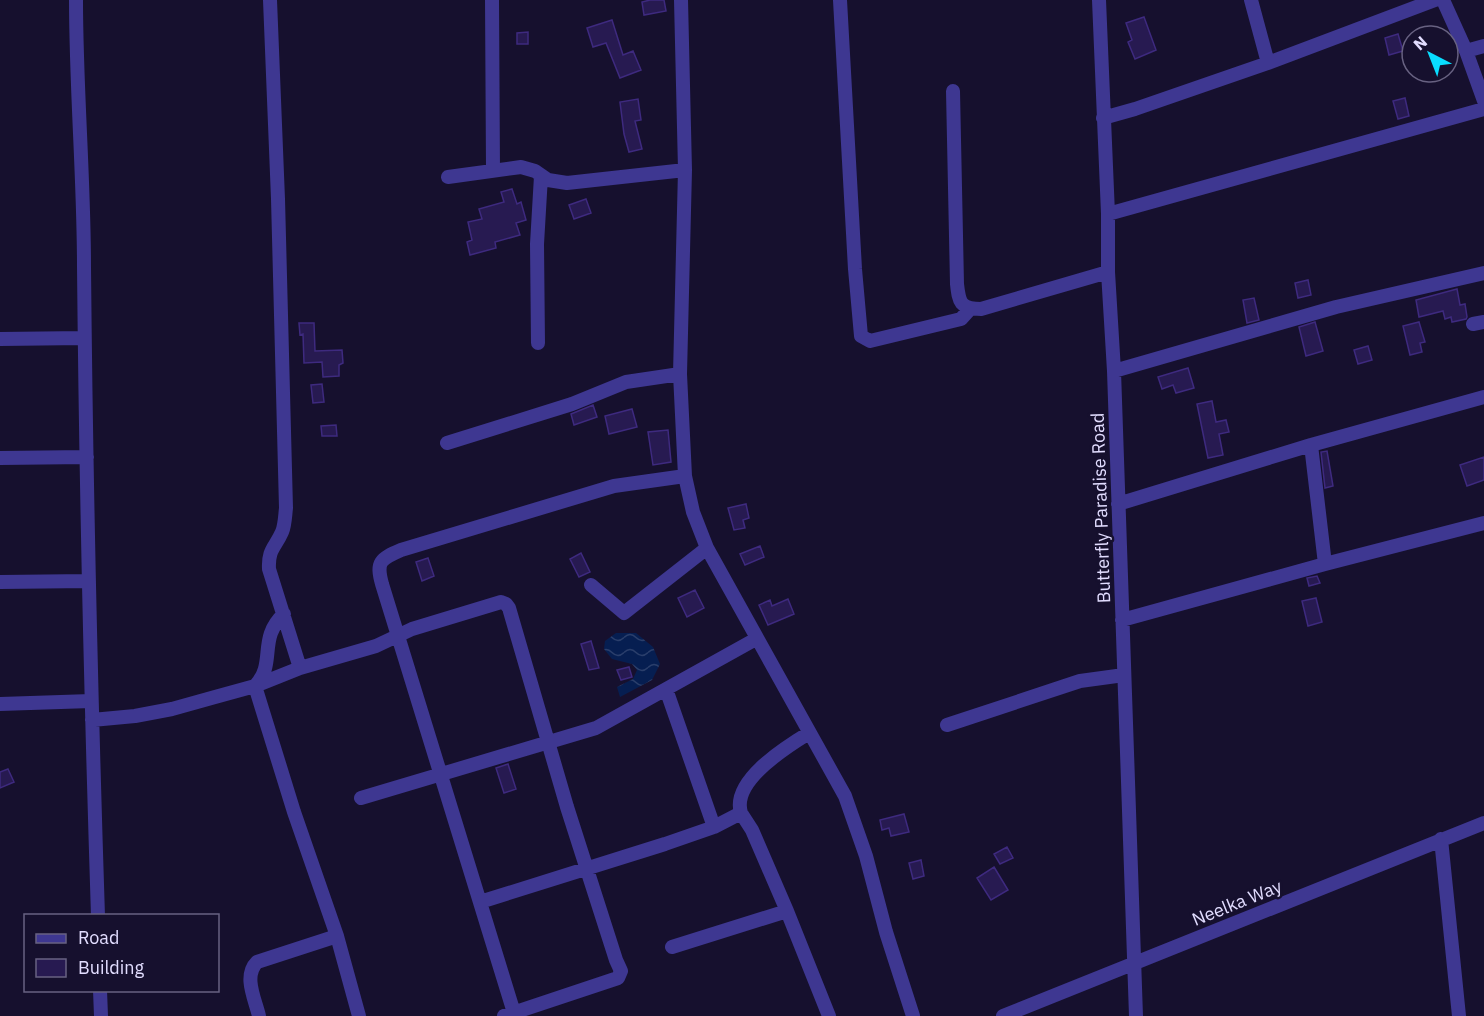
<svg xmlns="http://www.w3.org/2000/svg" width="1484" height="1016" font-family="'IBM Plex Sans',sans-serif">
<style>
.water{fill:url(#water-waves)}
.building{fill:#271a51;stroke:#3e2a7f;stroke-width:1.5}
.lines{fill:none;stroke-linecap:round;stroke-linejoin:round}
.street{stroke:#3e3791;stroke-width:14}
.labels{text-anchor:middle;stroke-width:5;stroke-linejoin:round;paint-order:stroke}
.street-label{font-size:18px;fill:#e2ddff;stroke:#16102e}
</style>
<defs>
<pattern id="water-waves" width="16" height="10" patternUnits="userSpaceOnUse" patternTransform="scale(1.5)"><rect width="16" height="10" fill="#061e51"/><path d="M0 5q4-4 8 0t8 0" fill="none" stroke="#2a3e6b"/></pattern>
</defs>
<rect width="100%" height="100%" fill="#16102e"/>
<path class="water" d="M616 633H636L653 647 660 664 652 680 620 697 617 687 633 679 637 670 632 664 612 659 604 649 605 641Z"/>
<path class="building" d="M650 0H664L666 11 644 15 642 2Z
M1144 17 1156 50 1135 59 1128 42 1132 40 1126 23Z
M612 20 623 55 633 51 641 70 620 78 606 43 593 47 587 28Z
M528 32V44H517V33Z
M1398 34 1403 51 1389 55 1385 38Z
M1405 98 1409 116 1398 119 1393 101Z
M638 99 641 120 635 121 642 149 629 152 624 134 620 102Z
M512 189 517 204 521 202 526 220 516 223 520 235 495 242 496 248 470 255 467 242 472 240 468 222 482 219 479 209 504 202 501 192Z
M586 199 591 213 574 219 569 205Z
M1308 280 1311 295 1298 298 1295 283Z
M1457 289 1460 305 1465 304 1467 317 1466 319 1452 322 1451 317 1445 319 1443 311 1419 317 1416 300Z
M1254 298 1259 320 1247 323 1243 300Z
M1315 322 1323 351 1306 356 1299 327Z
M1419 322 1425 342 1420 343 1422 352 1410 355 1403 326Z
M299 323H314L315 351 342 350 343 363 339 365V376L323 377 322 362 304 363 303 334 300 335Z
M1368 346 1372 360 1358 364 1354 350Z
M1188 368 1194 388 1176 393 1173 385 1162 389 1158 377Z
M322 384 324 402 313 403 311 385Z
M1212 401 1216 422 1226 420 1229 432 1219 434 1223 455 1208 458 1197 404Z
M593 405 597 417 574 425 571 414Z
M632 409 637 427 609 434 605 416Z
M336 425 337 436H322L321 426Z
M668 430 671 462 653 465 648 432Z
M1327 451 1333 486 1325 488 1321 452Z
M1484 457V480L1467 486 1460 465Z
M746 504 749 518 743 520 745 528 734 530 728 508Z
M760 546 764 557 745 565 740 554Z
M581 553 590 572 579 577 570 559Z
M428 558 434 576 422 581 416 562Z
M1317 576 1320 583 1309 586 1307 578Z
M695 590 704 608 687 617 678 598Z
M1316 598 1322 622 1308 626 1302 601Z
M788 599 794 614 768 625 759 605 770 600 772 606Z
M591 641 599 668 589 670 581 644Z
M629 667 632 677 621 680 617 670Z
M508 764 516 789 504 793 496 768Z
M8 769 14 782 0 788V772Z
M904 814 909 832 891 836 889 828 882 830 880 820Z
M1007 847 1013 858 1000 864 994 854Z
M921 860 924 876 913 879 909 863Z
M994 867 1008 890 991 900 977 878Z"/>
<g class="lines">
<path class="street" d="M76 0C76 89 84 178 84 267 86 483 91 699 98 916
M270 0 278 199 286 508C285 516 285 525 282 532 275 548 268 549 269 569L300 668
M492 0 493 170
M681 0 685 170 680 374 685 476 693 512 707 548 845 796 866 856 886 932 913 1016
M840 0 855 269 861 336 870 341 961 319 970 309
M1099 0 1108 214V272L1114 371 1136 1016
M1251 0 1268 63
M1443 0 1466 51 1484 101
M1466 51 1484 46
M953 91 957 284C959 302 960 309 981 309L1108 272
M1103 118 1135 109 1268 63 1435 0
M448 177 521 167 535 171 548 180 567 183 685 170
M1108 214 1484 109
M1473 324 1484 322
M0 339 84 338
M538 343 537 244 541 176
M1114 371 1336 307 1484 273
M447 443 572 404 626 382 680 374
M1311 445 1325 564
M0 458 87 457
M1118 504 1311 445 1484 397
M0 582 89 581
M591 585 624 613 707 548
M284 614C257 639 277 663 255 686L294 812 337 936 359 1016
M1122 620 1325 564 1484 523
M666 689 714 827
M0 704 91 701
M92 720 135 716 172 709 215 697 255 686 300 668 376 646 412 629 501 602 506 604 509 608 567 807 616 960 621 971 618 978 504 1016
M947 725 1080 681 1124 675
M361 798 596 728 756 639
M741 813C731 781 786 747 809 733
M1441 839 1459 1016
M480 902 665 844 714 827 741 813 752 830 787 911 829 1016
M672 947 787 911
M100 990 101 1016
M259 1016C255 999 243 976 257 962L337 936
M515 1016 382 584C376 562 380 559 401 550L614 486 685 476
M1003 1016 1484 823"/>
</g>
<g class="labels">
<g class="street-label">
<text transform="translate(1101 508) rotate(-92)" y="6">Butterfly Paradise Road</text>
<text transform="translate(1237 903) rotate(-22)" y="6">Neelka Way</text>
</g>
</g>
<rect x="24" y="914" width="195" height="78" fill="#16102e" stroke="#686282" stroke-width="1.5"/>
<rect x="36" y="934" width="30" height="9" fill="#3e3791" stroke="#686282" stroke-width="1.5"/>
<text x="78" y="944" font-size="18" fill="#e2ddff">Road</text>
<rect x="36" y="959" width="30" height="18" fill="#271a51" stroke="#686282" stroke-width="1.5"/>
<text x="78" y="974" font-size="18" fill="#e2ddff">Building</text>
<g transform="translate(1430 54) rotate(318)"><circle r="28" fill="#16102e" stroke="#686282" stroke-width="1.5"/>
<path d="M0-4.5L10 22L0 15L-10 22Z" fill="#09ddff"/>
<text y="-9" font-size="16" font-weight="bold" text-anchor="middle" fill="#e2ddff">N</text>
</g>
</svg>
